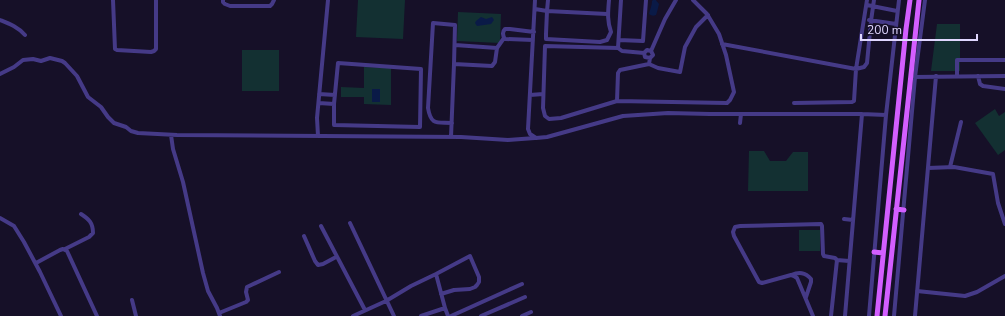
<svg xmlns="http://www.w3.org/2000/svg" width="1005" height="316" font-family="'Nunito Sans',sans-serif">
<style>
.green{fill:#133032}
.water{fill:#0a1a47}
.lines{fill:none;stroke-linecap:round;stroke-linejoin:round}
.minor{stroke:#453a87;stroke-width:4}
.major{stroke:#d35eff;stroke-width:5}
</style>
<rect width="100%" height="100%" fill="#161028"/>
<path class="green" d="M358 0H405L403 39 356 37Z
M458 12 501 14 500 43 457 41Z
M937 24H960V71H931Z
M242 50H279V91H242Z
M364 67 391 68V105L364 104V97H341V87L364 88Z
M995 109 999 116 1005 112V150L998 155 975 123Z
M749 151H764L770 161H786L793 152H808V191H748Z
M799 230H820V251H799Z"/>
<path class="water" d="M653 0H656C656 1 658 2 659 4 659 4 657 13 656 15 653 16 652 16 649 14 650 9 652 6 652 1Z
M481 17 486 19 492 17 494 20 491 24 477 26 475 23 476 21Z
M372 89H380V102H372Z"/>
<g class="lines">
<path class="minor" d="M113 0 115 49 117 50 151 52 154 51 156 49V0
M223 0V2L225 4 230 6H270L272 4 274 0
M535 0 528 129 530 134 536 138 547 137 623 116 668 113 710 114H862L886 115 899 0
M548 0 547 11 607 14
M621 0 618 48 622 51 644 53 647 50 651 51
M867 5 897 11
M535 9 547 11 546 34V39L600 42 607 40 611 32C607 21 608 12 609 0
M0 20C10 24 18 27 25 35
M869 20 896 24
M533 40 505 39C503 36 502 32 505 29H510L534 32
M619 40 643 41 646 0
M722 44 856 69 864 67 867 63 871 21 874 0
M455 45 497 48
M644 53 645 57 650 58 653 55 651 51 665 19 676 0
M650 58 649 64 658 68 680 72 685 47 696 27 708 15
M338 63 421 69 420 127 334 125V104Z
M649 64 620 70 618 73 617 101 727 103 730 100 734 92 726 55 719 34 707 14 693 0
M0 74 14 67 23 60 33 59 41 61 50 58 62 61 65 63 77 76 88 97 101 107 108 117 114 123 126 127 131 131 138 133 177 135 461 137 508 140 535 138
M957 76V60H1005
M978 76 980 84 983 86 1005 89
M914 77 1005 76
M319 94 335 95
M530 95 543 94
M617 101 561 118 549 119 545 116 543 108 545 46 618 48
M319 103 334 104
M794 103 852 102 854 101 856 69 867 0
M452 123C437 122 431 126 428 108L433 23 455 25 454 64
M740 123 741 114
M171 135 173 149 183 182 203 273 208 291 217 308 220 316
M318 136 317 118 328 0
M451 137 454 64 492 66 495 62 497 48 504 38
M950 167 961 122
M928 168 954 167 993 174 998 203 1005 224
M0 218 14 226 24 242 40 272 61 316
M844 219 853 220
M350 223 394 316
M321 226 365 310
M304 236 315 261 318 265 323 264 336 257
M65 249 89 237 93 233C93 223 89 219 81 214
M36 263 60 250 63 249 67 251 97 316
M436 274 445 308 448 316
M791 275C799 272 805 272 811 279V282L806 297
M917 291 965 296 977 292 1005 276
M132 300 136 316
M219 313 246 302 248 300 246 292 247 287 279 272
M353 316 386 301 411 286 436 274 470 256 479 277V282L477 285 475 287 470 289 454 290 441 294
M421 316 445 308
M451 316 522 284
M481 316 525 297
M522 316 531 312
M813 316 797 278 794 276 791 275 762 283 759 282 734 236 733 232 735 227 740 226 821 224 822 226 823 254 824 256 835 258 837 260 849 261
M831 316 837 260
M845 316 862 114
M869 316 886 115
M894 316 915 77 925 0
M915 316 936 76"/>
<path class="major" d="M896 209 904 210
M874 252 883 253
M877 316 906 29 910 0
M885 316 919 0"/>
</g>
<path d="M861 34v6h116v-6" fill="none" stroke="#e0d7ff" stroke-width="2"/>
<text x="867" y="34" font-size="12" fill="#e0d7ff" stroke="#161028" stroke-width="3" paint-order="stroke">200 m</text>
</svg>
